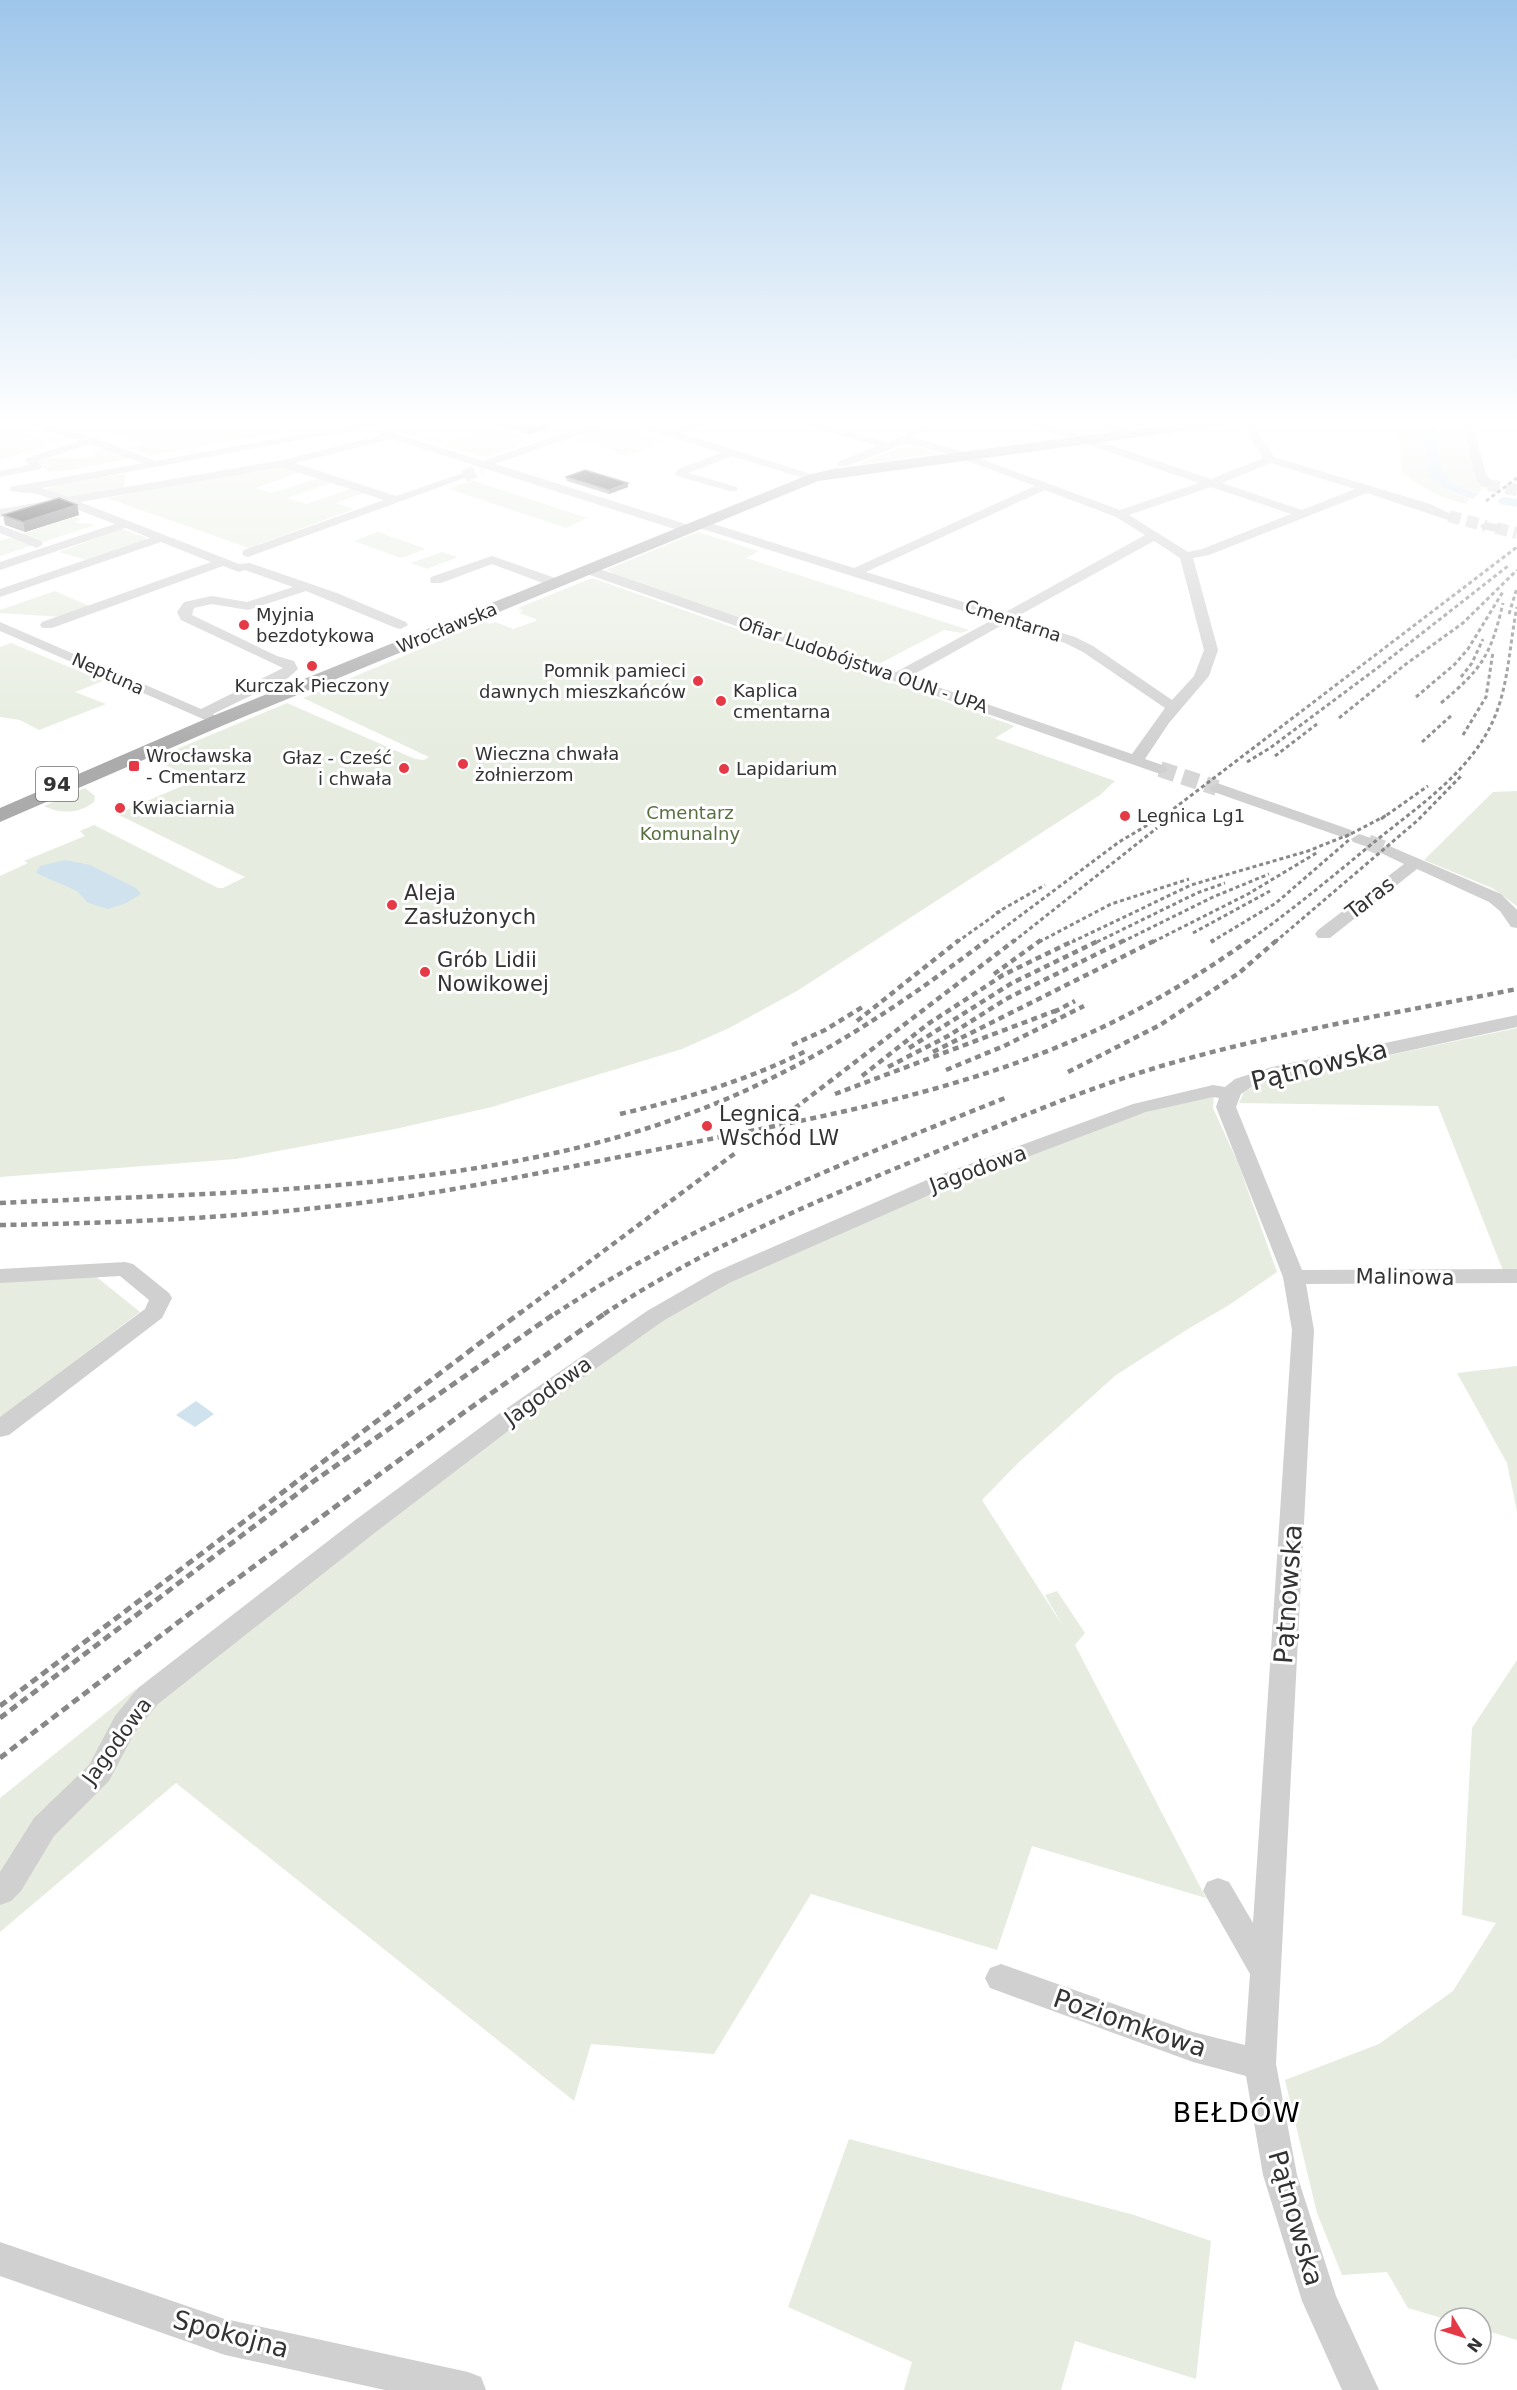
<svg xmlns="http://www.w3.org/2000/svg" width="1517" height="2390" font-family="'DejaVu Sans',sans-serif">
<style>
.green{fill:#e6ecdf}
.water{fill:#cfe2ee}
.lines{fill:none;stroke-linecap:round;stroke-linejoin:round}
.river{fill:#cfe2ee;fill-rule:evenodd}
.minor-tunnel-far1{stroke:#d6d6d6;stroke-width:12;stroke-dasharray:12 6;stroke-linecap:butt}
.minor-tunnel{stroke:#d6d6d6;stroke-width:16;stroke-dasharray:16 8;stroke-linecap:butt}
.minor{fill:#d0d0d0;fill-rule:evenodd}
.major{fill:#ababab;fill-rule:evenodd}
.rail-far2{stroke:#888;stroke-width:3;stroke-dasharray:4 3;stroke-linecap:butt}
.rail-far1{stroke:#888;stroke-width:4.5;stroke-dasharray:6 4.5;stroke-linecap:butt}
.rail{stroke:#888;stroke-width:5;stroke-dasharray:8 5;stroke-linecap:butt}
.wall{fill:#8c8c8c}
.shaded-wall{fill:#5f5f5f}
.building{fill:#1a1a1a;stroke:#5f5f5f;stroke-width:1.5}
.poi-dot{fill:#e63946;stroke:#fff;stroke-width:2}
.labels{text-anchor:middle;stroke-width:6;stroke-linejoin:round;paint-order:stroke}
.far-poi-label{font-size:18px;fill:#333;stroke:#fff;text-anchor:start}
.far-street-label{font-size:18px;fill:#333;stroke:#fff}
.far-park-label{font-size:18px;fill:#56703f;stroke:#fff}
.shield{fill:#fff;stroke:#707070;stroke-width:1.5}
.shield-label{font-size:20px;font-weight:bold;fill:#333}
.poi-label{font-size:21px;fill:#333;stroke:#fff;text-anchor:start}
.street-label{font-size:21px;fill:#333;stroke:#fff}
.near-street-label{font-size:26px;fill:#333;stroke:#fff}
.near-neighbourhood-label{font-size:27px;letter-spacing:1.5px;fill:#000;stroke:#fff}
</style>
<rect width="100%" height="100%" fill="#fff"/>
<path class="green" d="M139 421C166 421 224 416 244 435L280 428 285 432 152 455 130 448 143 443 106 431Z
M400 421H411L399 425 403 428 419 429 417 431 431 436 436 435 445 440 434 443 386 428 389 424Z
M454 421H478L510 429 506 431 524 437V440L536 441 487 457 442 446C456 437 468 436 483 430Z
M1042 421H1096L1116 428V430L1085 435Z
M1398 421H1422L1428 476 1445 489 1470 499 1466 504C1441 499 1422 487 1402 473Z
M1435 421H1462L1485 485 1478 494C1433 480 1442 460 1435 421Z
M13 424 17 426 12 429 46 440 61 435 74 439 62 441 0 460V428Z
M607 427H616L664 442 626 456 614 453 617 451 574 439Z
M908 443 941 453 857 465Z
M103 449 137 457 72 470 48 472 38 460C58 455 77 462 97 456L91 453Z
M272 467H290L303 471 256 488 272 493 319 478 331 483 287 498 306 504 350 489 363 493 336 503 354 509 249 548 107 498Z
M126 474 123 489C104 492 58 506 45 489L73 480Z
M471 480 587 518 566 528 449 489Z
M75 517 81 519 74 522C82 525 88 522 95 525L0 556V541Z
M122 529 147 538 145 540 86 560 59 552Z
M378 532 426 549 401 558 354 541Z
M698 532 759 551 746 558 969 630 961 633 944 630 875 666 609 574 612 572 606 570Z
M442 552 458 557 427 569 411 563Z
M592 578 1015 726 995 738 1115 781 1100 795 797 991 729 1028 682 1049 492 1107 395 1129 236 1159 0 1177V876L28 863 24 861 85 836 80 831 94 825 218 888H223L245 877 117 814 196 780 153 759 287 703 415 759 424 760 429 757 303 698 485 622 490 624 495 622 513 629 536 621V619L519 613 523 611 518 608Z
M55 591 91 607 61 617 0 613V610Z
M11 643 103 681 75 692 106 704 39 730 20 720 0 717V647Z
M85 788 95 796 94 802C79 814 61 814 44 806Z
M1517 791V906L1492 888 1424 860 1493 792Z
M1517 1028V1272L1504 1273 1438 1106 1239 1103 1244 1092 1260 1083Z
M1214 1096 1213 1108 1238 1163 1277 1272 1229 1305 1188 1329 1116 1375 1018 1463 982 1500 1064 1628 1045 1595 1057 1591 1085 1633 1075 1645 1206 1898 1032 1846 997 1950 811 1894 714 2054 591 2044 574 2101 176 1783 0 1932V1903L152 1704 606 1355 724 1281 876 1214 1130 1117 1173 1104Z
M94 1275 140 1312 0 1418V1281Z
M1517 1366V1511L1507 1463 1457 1373Z
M1517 1660V2340L1481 2329V2318L1445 2319 1408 2308 1387 2272 1342 2275 1317 2213 1285 2080 1379 2044 1453 1991 1496 1923 1462 1915 1472 1728Z
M137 1688 97 1757 0 1880V1798Z
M849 2139 1134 2215 1211 2241 1196 2379 1075 2341 1061 2390H904L912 2362 788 2307Z"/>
<path class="water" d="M1422 421H1435C1442 460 1433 480 1478 494L1472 499 1445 489 1428 476Z
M65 860 90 865 136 888 141 894 126 903 108 909 88 903 77 891 36 873 40 866Z
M196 1401 214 1414 195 1427 176 1415Z"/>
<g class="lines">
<path class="river" d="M1505 497 1517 499V507L1500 504 1498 501 1500 498Z"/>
<path class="minor-tunnel-far1" d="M464 476 482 469
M1488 485 1517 490
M1449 516 1486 526
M1496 528 1517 533"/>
<path class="minor-tunnel" d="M1160 769 1217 788
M1368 842 1387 850"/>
<path class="minor" d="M27 421H42L96 438 155 461 373 421H391L390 423 42 488 68 497 283 460 381 435 375 432 381 429 483 461 600 421H615L614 423 495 464 692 526 694 529 692 532H684L392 439 295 463 396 496 460 474 464 473 470 476 248 557 244 556 242 553 244 550 384 500 282 467 80 502 239 564 250 563 337 593 406 622 408 625 401 629 396 628 306 591 248 610 212 604 194 608 192 615 277 656 294 661 298 669 288 678 213 714 224 721 217 725 0 631V622L201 709 283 668 181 620 177 612 184 602 212 596 247 602 293 587 245 570 239 572 223 566 52 628H42L40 625 42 622 211 562 161 542 0 597V589L150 538 126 528 0 570V562L115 524 65 505 0 517V509L53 500 38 494 10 491V487L143 463 90 444 38 461 42 467 40 469 0 477V471L29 465 25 460 27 458 79 441 28 423Z
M273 421H283L285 424 284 426H276Z
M627 421H642L670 429 699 421H714L713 423 681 433 817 476 819 478 817 480H809L732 456 689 473 737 487V491H729L677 476 675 474 678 469 721 453 628 423Z
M796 421H812L887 442 901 437 924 421H936L914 438 954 449 1120 510 1199 483 1025 423 1024 421H1039L1211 479 1263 458 1241 421H1251L1274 457 1430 504 1455 516 1449 520 1445 519 1367 493 1209 555 1193 558 1218 650 1209 676 1169 723 1145 759 1165 766 1168 769 1165 772 1160 774 584 573 583 570 584 567H594L896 672 992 620 696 527V521H704L854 568 1035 486 946 453 906 443 846 466H838V462L877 446 797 423ZM1271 463 1355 489 1302 510 1222 483ZM1211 487 1291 514 1202 549 1188 552 1129 515ZM1045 490 1116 517 1145 535 1002 614 866 572ZM1154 541 1180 558 1204 650 1194 676 1172 700 1093 646 1075 637 1014 618ZM1004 624 1065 643 1083 652 1165 708 1132 754 909 677Z
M1094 421H1109L1137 432 1135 434H1127L1095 423Z
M1462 421H1472L1486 474 1494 485 1492 487H1484L1477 482Z
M1486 522 1500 525 1502 528 1496 532 1482 529 1480 526Z
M0 525 41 541 43 544 37 548 0 533Z
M492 556 561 580 563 583 556 587 551 586 492 564 441 583H431L430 580 431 577Z
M1217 783 1351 830 1353 833 1351 836H1339L1211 791 1209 788Z
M1359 834 1374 839 1376 842 1368 847 1353 842 1351 839Z
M1387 845 1501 894 1517 910V928L1511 927 1500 911 1489 902 1417 869 1330 938H1318L1315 934 1318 930 1404 864 1381 853 1379 850Z
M1517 1015V1027L1256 1084 1241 1094 1236 1107 1302 1270 1517 1269V1283L1306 1284 1314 1330 1276 2064 1297 2175 1336 2296 1379 2390H1342L1302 2301 1263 2175 1246 2076 1193 2062 1001 1992 990 1988 985 1978 990 1968 1001 1964 1193 2032 1245 2045 1250 1974 1203 1891 1207 1882 1218 1878 1229 1882 1253 1923 1292 1330 1283 1277 1216 1107 1219 1098 1213 1097 1146 1112 943 1189 729 1283 663 1321 516 1425 372 1535 158 1704 135 1732 109 1781 54 1836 21 1891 11 1901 0 1905V1872L34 1818 89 1765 115 1716 138 1688 354 1521 500 1413 647 1311 713 1273 929 1179 1133 1104 1213 1085 1225 1087 1235 1079 1272 1067Z
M125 1262 133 1264 169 1293 172 1298 162 1318 9 1435 0 1437V1417L145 1309 149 1300 120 1276 0 1283V1269Z
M0 2242 225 2319 468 2372 481 2377 486 2390H385L225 2355 0 2276Z"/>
<path class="major" d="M1197 421H1233L1226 425 818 481 224 725 0 822V808L210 717 808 475 833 469Z"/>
<path class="rail-far2" d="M1486 501 1517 478
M1509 614 1517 588
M1461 677 1472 663 1483 639
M1416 697 1454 665 1468 649 1504 590
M1441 703C1482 669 1491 655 1503 603
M1339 718 1406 664 1463 623 1517 570
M1463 735 1486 697 1493 652
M1422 742 1453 714
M1275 756 1317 724
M1247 762 1270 748 1380 666 1508 566
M1381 819 1428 786
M1345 837 1387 815
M996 913 1045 885
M1193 933 1270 891
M957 942 1002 910
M985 942 1119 842 1168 813 1517 547
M1013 942 1157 828
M1039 942 1111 904 1189 879
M1072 942 1191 885 1308 851 1353 833
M1097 942 1197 893 1225 883
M1122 942 1213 897 1269 874
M1153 942 1248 894 1318 852
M1211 942 1276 903 1350 839
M1247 942C1291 911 1332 877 1373 843 1416 808 1468 774 1492 723 1509 687 1509 646 1517 607
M1275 942 1418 820 1461 776"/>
<path class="rail-far1" d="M1211 942 1214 940
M994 974 1041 940
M1054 1012 1075 1001
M857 1021 959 940
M792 1045 825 1030 864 1006
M909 1048 1012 983 1100 940
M933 1052 1156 940
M888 1067 948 1036 1006 999 1125 940
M946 1070 1004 1046 1084 1006
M1068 1072 1160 1025 1239 973 1277 940
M862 1076 928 1024 1003 975 1075 940
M835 1094 1060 1009
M620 1114C685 1099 748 1080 808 1050
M778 1121 1015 940
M0 1203C227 1192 485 1193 699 1110 804 1070 897 1008 987 940
M0 1225C128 1223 256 1217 383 1200 478 1187 572 1166 665 1148 809 1119 958 1094 1092 1032 1147 1007 1200 975 1249 940
M519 1314 738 1151
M555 1314C695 1221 850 1160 1005 1098
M604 1314C709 1245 823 1198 938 1151 1020 1117 1101 1082 1186 1059 1295 1029 1407 1011 1517 989"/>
<path class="rail" d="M0 1706 521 1312
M0 1718 314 1481 557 1312
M0 1758 193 1611 466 1411 607 1312"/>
</g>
<path class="wall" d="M481 421H548V428L529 434Z
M566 477 628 487 609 494 567 481Z
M77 505 79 515 25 532 5 525 3 515Z"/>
<path class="shaded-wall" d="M534 421H548V428L529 434 528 423Z
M628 483V487L609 494V490Z
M77 505 79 515 25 532 23 522Z"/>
<path class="building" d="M521 421H534L528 423Z
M585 470 628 483 609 490 566 477Z
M59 498 77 505 23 522 3 515Z"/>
<linearGradient id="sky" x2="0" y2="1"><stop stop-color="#9ec6ea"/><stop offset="0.56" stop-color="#fff"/><stop offset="1" stop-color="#fff" stop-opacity="0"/></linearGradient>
<rect width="1517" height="755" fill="url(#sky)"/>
<g class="poi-dot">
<circle cx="244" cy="625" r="6"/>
<circle cx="312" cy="666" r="6"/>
<circle cx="698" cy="681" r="6"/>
<circle cx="721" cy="701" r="6"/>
<circle cx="463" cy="764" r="6"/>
<rect x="128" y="760" width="12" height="12" rx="3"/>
<circle cx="404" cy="768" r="6"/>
<circle cx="724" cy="769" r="6"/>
<circle cx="120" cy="808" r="6"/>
<circle cx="1125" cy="816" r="6"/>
<circle cx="392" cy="905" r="6"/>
<circle cx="425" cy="972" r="6"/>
<circle cx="707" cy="1126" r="6"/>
</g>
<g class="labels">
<g class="far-poi-label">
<text x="256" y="621">Myjnia<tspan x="256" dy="21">bezdotykowa</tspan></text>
<text x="686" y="677" text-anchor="end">Pomnik pamieci<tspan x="686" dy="21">dawnych mieszkańców</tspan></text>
<text x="312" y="692" text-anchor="middle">Kurczak Pieczony</text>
<text x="733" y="697">Kaplica<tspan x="733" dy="21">cmentarna</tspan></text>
<text x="475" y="760">Wieczna chwała<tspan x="475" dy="21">żołnierzom</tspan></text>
<text x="146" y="762">Wrocławska<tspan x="146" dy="21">- Cmentarz</tspan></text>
<text x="392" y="764" text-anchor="end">Głaz - Cześć<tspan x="392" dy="21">i chwała</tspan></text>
<text x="736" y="775">Lapidarium</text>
<text x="132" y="814">Kwiaciarnia</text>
<text x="1137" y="822">Legnica Lg1</text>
</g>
<g class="far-street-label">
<text transform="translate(1013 621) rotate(18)" y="6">Cmentarna</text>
<text transform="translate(447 628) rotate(-22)" y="6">Wrocławska</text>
<text transform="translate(863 665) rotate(19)" y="6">Ofiar Ludobójstwa OUN - UPA</text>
<text transform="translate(108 674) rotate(24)" y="6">Neptuna</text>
</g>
<g class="far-park-label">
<text x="690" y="819">Cmentarz<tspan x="690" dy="21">Komunalny</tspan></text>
</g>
<rect class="shield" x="36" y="767" width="42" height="34" rx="4.5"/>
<g class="shield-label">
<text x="57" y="791">94</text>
</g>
<g class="poi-label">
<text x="404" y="900">Aleja<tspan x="404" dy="24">Zasłużonych</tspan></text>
<text x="437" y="967">Grób Lidii<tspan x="437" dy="24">Nowikowej</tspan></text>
<text x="719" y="1121">Legnica<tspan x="719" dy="24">Wschód LW</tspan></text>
</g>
<g class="street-label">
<text transform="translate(1370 898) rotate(-38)" y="7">Taras</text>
<text transform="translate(978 1169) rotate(-20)" y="7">Jagodowa</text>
<text transform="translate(1405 1277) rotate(1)" y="7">Malinowa</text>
<text transform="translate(548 1391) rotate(-36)" y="7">Jagodowa</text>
<text transform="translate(117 1741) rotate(-54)" y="7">Jagodowa</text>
</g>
<g class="near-street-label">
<text transform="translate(1319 1065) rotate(-14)" y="9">Pątnowska</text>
<text transform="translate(1288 1594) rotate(-86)" y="9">Pątnowska</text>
<text transform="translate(1130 2023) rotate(19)" y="9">Poziomkowa</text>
<text transform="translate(1296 2218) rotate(74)" y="9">Pątnowska</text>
<text transform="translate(231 2334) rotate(15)" y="9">Spokojna</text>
</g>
<g class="near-neighbourhood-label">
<text x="1237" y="2122">BEŁDÓW</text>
</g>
</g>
<g transform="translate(1463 2336) rotate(128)"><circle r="28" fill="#ffffff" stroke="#adadad" stroke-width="1.5"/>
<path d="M0-4.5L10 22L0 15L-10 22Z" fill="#e63946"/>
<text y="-9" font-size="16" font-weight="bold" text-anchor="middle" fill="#333333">N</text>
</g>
</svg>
